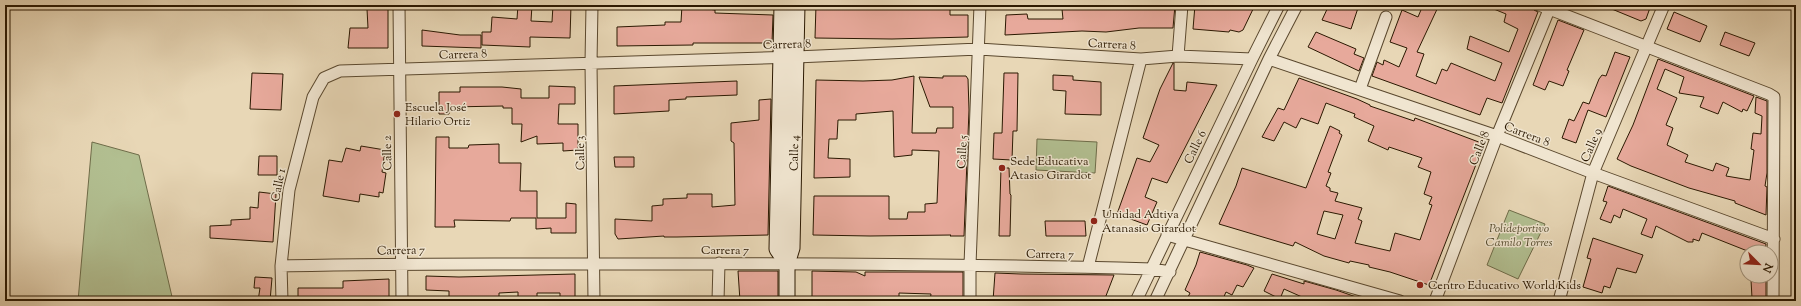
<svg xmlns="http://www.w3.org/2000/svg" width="1801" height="306" font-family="'Sorts Mill Goudy',serif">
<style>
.green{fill:#b2bf91;stroke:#6e6c49}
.building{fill:#e7a99b;stroke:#2a1801;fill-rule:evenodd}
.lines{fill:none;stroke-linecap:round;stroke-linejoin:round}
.street-casing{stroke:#5a482e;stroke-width:13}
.secondary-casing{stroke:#2a1801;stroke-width:17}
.street{stroke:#f0e5d0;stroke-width:11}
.secondary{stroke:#f0e5d0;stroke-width:15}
.poi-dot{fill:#8f2418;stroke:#f0e5d0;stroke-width:1.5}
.labels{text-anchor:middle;stroke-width:3;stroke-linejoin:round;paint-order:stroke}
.street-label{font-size:12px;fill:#2a1801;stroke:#f0e5d0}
.poi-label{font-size:12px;fill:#2a1801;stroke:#f0e5d0;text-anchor:start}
.park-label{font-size:12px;font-style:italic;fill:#534a2c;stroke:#f0e5d0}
</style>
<rect width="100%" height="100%" fill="#e8d7b6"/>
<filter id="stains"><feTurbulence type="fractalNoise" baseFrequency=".005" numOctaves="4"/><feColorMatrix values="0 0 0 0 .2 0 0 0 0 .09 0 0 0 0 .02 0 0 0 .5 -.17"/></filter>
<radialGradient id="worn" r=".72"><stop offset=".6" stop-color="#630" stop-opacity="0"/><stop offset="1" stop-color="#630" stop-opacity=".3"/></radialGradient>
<path class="green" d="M1037 139 1097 142 1095 173 1036 170Z
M92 142 139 155 173 301H78Z
M1509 210 1545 224 1518 279 1487 265Z"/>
<path class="building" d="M373 5H388V48H348L350 28H368L367 9H373Z
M518 5H532L531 21 552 22 553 5H571L570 38 530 37V47L482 45V32H491L492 17 517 19Z
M682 5H694V7L715 10V13L773 15 772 43H693V45L617 46V27L665 25V22H681Z
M816 5H950V15H968V37L892 39 815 38Z
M1073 5H1142L1154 7V5H1175L1173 28H1139L1106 32 1082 31 1005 35 1006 15 1027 14 1028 19H1063L1062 9 1073 8Z
M1195 5H1255L1243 30 1239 32 1230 30 1229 32 1193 29Z
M1329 5H1359L1351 29 1322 20Z
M1423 5H1439L1417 52 1424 54 1416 76 1436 84 1442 69 1447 71 1451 63 1495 81 1502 63 1467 49 1470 36 1509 52 1518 29 1504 22 1506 14 1484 5H1531L1534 10 1538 12 1502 103 1487 98 1480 115 1372 76 1377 62 1383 65 1384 60 1399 67 1407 48 1390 42 1402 10 1418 17Z
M1602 5H1651L1646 19 1641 21Z
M1674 12 1707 26 1700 42 1667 29Z
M1558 20 1584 30 1567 70 1569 71 1563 86 1549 81 1545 90 1533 85Z
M422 30 460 35H481V48L422 46Z
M1316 32 1356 49 1354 54 1364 58 1359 71 1308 47Z
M1725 32 1755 43 1749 56 1720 45Z
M1615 52 1630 57 1606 117 1588 110 1576 143 1562 138 1569 119 1574 121 1583 102 1589 104 1599 79 1602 75 1606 76Z
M1658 59 1754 96 1747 111 1743 109 1742 112 1723 102 1718 114 1700 107 1704 97 1679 93 1684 77 1665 69 1657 89 1677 98 1666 125 1673 128 1667 145 1688 155 1685 162 1713 171 1716 163 1729 168 1726 176 1750 180 1754 150 1751 149 1753 133 1761 134 1762 116 1755 113 1756 97 1767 101V173L1765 186 1767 187 1766 215 1735 203V201L1689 188 1631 166 1617 159 1633 125Z
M1173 63H1174V90L1186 91 1187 82 1217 85 1167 183 1152 178 1145 197 1157 202 1147 225 1117 214 1137 158 1150 162 1159 145 1143 138 1160 89Z
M252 73 283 74 281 110 250 109Z
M1004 73H1018L1017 131H1013L1012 160 993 159 994 133H1002Z
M1053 75 1073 76V80L1101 82V115L1065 114 1066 91 1053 90Z
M914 76 912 133H936L937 128H953V107H930L919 77 943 78V76H966L968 79 969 110 964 236H950L951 235 870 236 813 235 814 196H889V219H907L908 212H925V204L937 203 939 151 912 150V155L894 157 893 111 856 114V120H838L837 139H829L828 158 850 159V177L814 178 816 80 863 81 892 80Z
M1299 78 1357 99 1370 105V106L1414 121 1415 118 1484 144 1429 285 1390 272 1369 267V265L1350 261 1349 263 1324 256 1295 242 1293 246 1219 224 1236 186 1242 168 1306 188 1330 126 1340 131 1339 133 1342 135 1328 172 1331 173 1326 186 1330 188V191L1338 193 1335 201 1362 208 1358 219 1362 221 1355 243 1390 251 1395 233 1420 240 1432 205 1429 204 1432 197 1424 194 1431 172 1418 167 1422 158 1389 147 1388 150 1368 141 1374 126 1354 117 1355 114 1326 103 1318 124 1301 118 1296 128 1284 122 1274 141 1262 137 1278 108 1284 110ZM1324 211 1343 215 1335 239 1317 234Z
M737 81V95L686 97V99L669 100V111L614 114V86Z
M549 86 575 87V104H559L558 124H578V150L563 151V143L537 144V136L521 142 522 124H512V108H503V106L449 107V114H439V92H460V87H502L521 89V98H549Z
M771 99 768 235 677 237H664V236L618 239 615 234V219L652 221V206L663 205V199L687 198V194H712V207L735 205 734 143 731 141V123L759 120V100Z
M436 137H449V148H468L469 145 499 144V163H521L520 191H537V218H566V203L576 204V233H551V228L536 229V218H511L510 221 454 220 455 227H435Z
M361 146 385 150 382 172 386 173 383 193 379 192V197L360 194 359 202 323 196 329 160 342 162 346 148 360 151Z
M259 156H277V175H258Z
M614 157H634V167H615Z
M1001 168H1009L1010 194 1011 195 1010 236H999Z
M1608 186 1766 244 1765 252H1750L1702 233 1699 241 1693 239V242H1688L1656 226 1652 238 1641 234 1647 219 1623 209 1620 218 1614 215 1611 223 1600 219 1607 202 1603 201Z
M259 192 276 194 273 242 210 238V226L231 225V220L250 219V207L258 208Z
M1045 221H1085L1086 236H1046Z
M1593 238 1643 255 1636 273 1617 268 1610 288 1604 286 1602 293 1583 287 1591 259 1587 258Z
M1200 252 1247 265 1254 268 1243 287 1237 285 1232 295 1226 292 1222 301H1186L1190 293 1185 290 1196 265Z
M738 271H778V301H740Z
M812 271 856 272 865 276V272H963V301H930L931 294 899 293V301H812Z
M995 273 1021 274 1114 275 1104 301H993Z
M575 274V301H560V293H537V301H518V292L499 293V298H480V301H449V291L426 290V276L459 277Z
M1272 274 1304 284V281L1336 290 1362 299V301H1311L1284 289 1280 299 1264 291Z
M255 277 272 278 270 301H258L260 288H254Z
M389 279V301H298V288H343V281Z
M1751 280H1766V298H1752Z"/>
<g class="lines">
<defs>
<path id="street" d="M399 5 402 301
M592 5 591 63 594 301
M1539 5 1769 94 1774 97 1773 301
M1178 56 1182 5
M1269 59 1497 136 1593 173 1774 239
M1360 89 1386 17
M1167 235 1400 301
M281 266C386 263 491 264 596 264 782 263 967 264 1152 269L1170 272
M1088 267 1141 59
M282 301 281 266 289 190 313 97 324 78 340 71 796 57 979 49 1141 59 1178 56 1252 59
M718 301 719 263
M970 301V265L980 5
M1136 301 1252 59 1279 5
M1155 301 1269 59 1297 5
M1435 301 1497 136 1551 5
M1559 301 1593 173 1664 5"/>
<path id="secondary" d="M782 5 777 249 787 264
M787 301V264L792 248 797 5"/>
</defs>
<use href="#street" class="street-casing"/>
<use href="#secondary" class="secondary-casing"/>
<use href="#street" class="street"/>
<use href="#secondary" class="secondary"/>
</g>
<g class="poi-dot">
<circle cx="397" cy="114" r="4"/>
<circle cx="1002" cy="168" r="4"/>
<circle cx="1094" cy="221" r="4"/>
<circle cx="1420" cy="285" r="4"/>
</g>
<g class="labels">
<g class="street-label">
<text transform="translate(787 44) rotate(-2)" y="4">Carrera 8</text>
<text transform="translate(1112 44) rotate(3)" y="4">Carrera 8</text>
<text transform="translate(463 54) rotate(-2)" y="4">Carrera 8</text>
<text transform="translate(1527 134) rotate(21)" y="4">Carrera 8</text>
<text transform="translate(1591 145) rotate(-67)" y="4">Calle 9</text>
<text transform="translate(1195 147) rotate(-64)" y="4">Calle 6</text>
<text transform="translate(1479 148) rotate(-69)" y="4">Calle 8</text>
<text transform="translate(962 152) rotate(-87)" y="4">Calle 5</text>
<text transform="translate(387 153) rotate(-91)" y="4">Calle 2</text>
<text transform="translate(580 153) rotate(-91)" y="4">Calle 3</text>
<text transform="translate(794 153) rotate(-89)" y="4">Calle 4</text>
<text transform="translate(278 185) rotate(-79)" y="4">Calle 1</text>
<text transform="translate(401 250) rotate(-1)" y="4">Carrera 7</text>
<text x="725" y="254">Carrera 7</text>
<text transform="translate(1050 254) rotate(1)" y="4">Carrera 7</text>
</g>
<g class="poi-label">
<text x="405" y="111">Escuela José<tspan x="405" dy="14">Hilario Ortiz</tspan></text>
<text x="1010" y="165">Sede Educativa<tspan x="1010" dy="14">Atasio Girardot</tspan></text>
<text x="1102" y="218">Unidad Adtiva<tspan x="1102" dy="14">Atanasio Girardot</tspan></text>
<text x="1428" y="289">Centro Educativo World Kids</text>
</g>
<g class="park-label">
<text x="1519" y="232">Polideportivo<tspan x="1519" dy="14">Camilo Torres</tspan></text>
</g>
</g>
<rect width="1801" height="306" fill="none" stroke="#e8d7b6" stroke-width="20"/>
<rect x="6" y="6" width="1789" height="294" fill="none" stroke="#2a1801" stroke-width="2"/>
<rect x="10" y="10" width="1781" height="286" fill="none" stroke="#2a1801"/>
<g transform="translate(1759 264) rotate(114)"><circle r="19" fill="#f0e5d0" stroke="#a1937d"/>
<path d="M0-3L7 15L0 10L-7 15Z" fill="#8f2418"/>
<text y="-6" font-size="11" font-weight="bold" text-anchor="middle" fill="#2a1801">N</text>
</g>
<rect width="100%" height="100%" filter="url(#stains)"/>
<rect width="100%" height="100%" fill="url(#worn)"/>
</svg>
